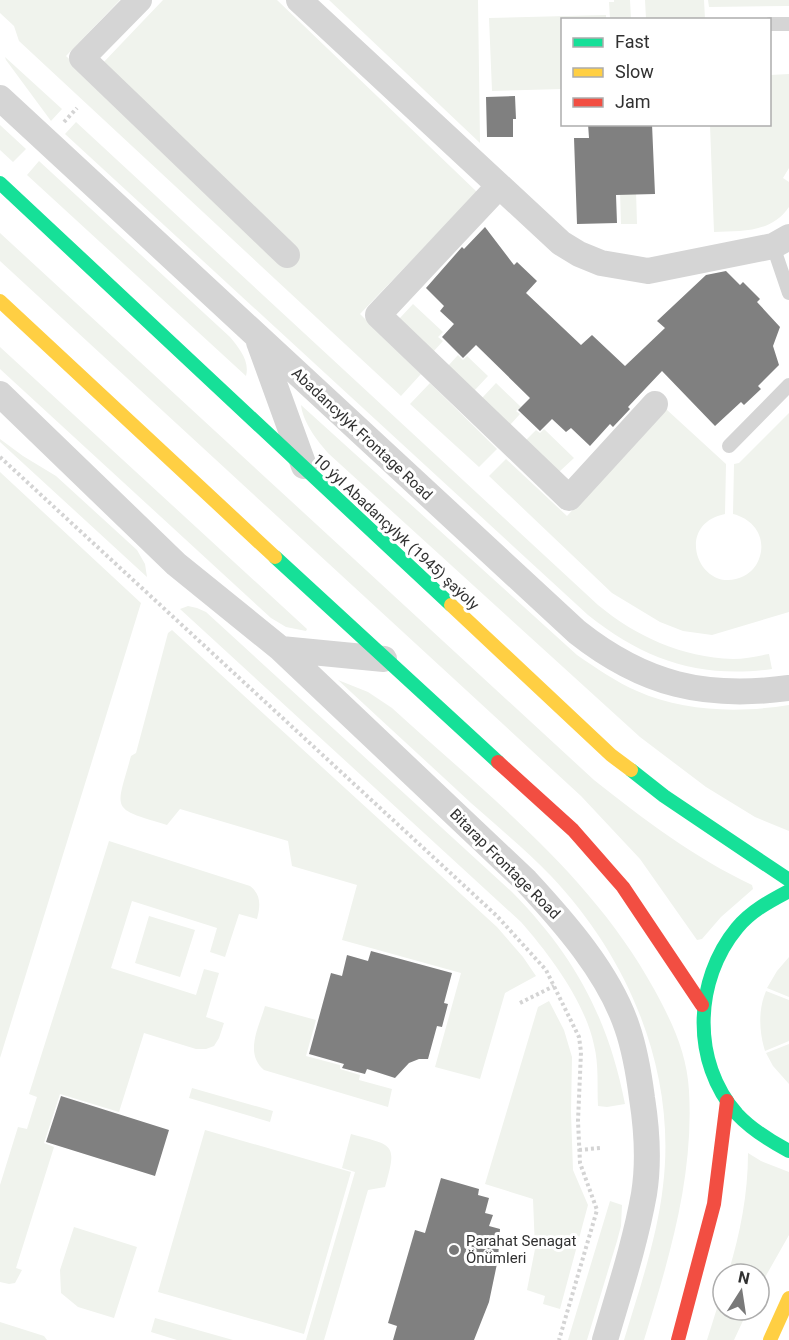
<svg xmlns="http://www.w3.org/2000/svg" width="789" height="1340" font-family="Roboto,sans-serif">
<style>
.green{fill:#f0f3ed}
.building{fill:#808080}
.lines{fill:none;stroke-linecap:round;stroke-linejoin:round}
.path{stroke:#d4d4d4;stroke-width:4;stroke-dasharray:3 3;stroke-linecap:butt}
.lane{stroke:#d5d5d5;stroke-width:14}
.street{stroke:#d5d5d5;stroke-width:26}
.fast{stroke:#16e098;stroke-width:14}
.slow{stroke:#ffcf43;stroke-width:14}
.jam{stroke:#f24e42;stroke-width:14}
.poi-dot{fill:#797979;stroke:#fff;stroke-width:2}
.labels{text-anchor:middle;stroke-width:6;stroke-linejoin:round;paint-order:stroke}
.street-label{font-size:15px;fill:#313131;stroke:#fff}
.poi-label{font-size:15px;fill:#313131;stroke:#fff;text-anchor:start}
</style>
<rect width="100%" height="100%" fill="#fff"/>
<path class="green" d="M0 0H120L66 56 283 263 101 65 163 0H277L477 192 360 314 421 374 401 396 19 41 14 26 0 13Z
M329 0H478L480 143Z
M614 0H630L631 19H610L609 2H614Z
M645 0H704L705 19H646Z
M708 0H789V6L709 7Z
M606 15V19L562 20V89L492 91 489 18Z
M5 57 62 109 51 121 6 60Z
M789 74V168L783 178 789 182V207C771 233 742 231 714 232L710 125 770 124V75Z
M76 122 598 605C637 637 681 657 733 659 745 659 757 656 769 654L772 669C700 679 644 660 588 615L65 134Z
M0 125 26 149 13 162 0 150Z
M618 125H634L637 224H621Z
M39 161 230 337C239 348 250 361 246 376L27 175Z
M0 233 594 780C643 819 695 858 752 885L753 889 721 917 702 939 697 940 640 859 581 796 0 261Z
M413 304 443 332 438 337 443 341 433 352 399 319Z
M0 347 307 629 306 631 286 627 271 618 0 369Z
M458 355 463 360 467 356 488 376 474 391 448 366Z
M430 383 497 449 479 467 410 404Z
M496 383 521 407 516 411 520 414 510 425 482 398Z
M301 405 577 655C596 668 616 682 637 691 684 712 739 713 789 705V831L755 817 706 787 640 737 329 454C317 441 303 422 301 405Z
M666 409 726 464 725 514C671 525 701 598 744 576 751 572 756 567 759 559 767 538 754 519 733 514L734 464 739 463 789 413V612L712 635 683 631 660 622 612 593 489 476 506 459 567 516Z
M544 429 574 458 559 472 526 440 536 430 540 433Z
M0 439 23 456 56 476 137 550 145 564 147 577 0 442Z
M0 472 141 603 0 1058Z
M188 606 197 608 206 612 512 892C574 955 608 1017 625 1104L607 1107 598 1106C597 1086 599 1065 594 1045 585 1002 550 955 521 922L180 609Z
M172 630 497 927 523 957 536 976 505 993 480 1079 435 1067 461 973 342 940 357 885 292 866 288 841 180 809 167 825C109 808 116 811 131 756L136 753 168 633Z
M338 680 368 692 392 708C486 794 592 875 654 989 672 1022 687 1053 689 1091 694 1177 669 1259 644 1340H624C639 1290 657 1239 663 1186 677 1072 629 958 551 876 526 850 498 827 471 803 427 762 382 721 338 680Z
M109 841 250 886C262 895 260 907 257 919L239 914 225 957 210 952 217 928 132 901 111 968 196 995 204 969 219 973 206 1017 224 1023 219 1038 214 1046 206 1049H196L144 1033 119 1112 60 1094 44 1143 54 1147 16 1268 22 1270 15 1283 9 1284 0 1282V1185L18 1127 27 1129 37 1097 29 1094Z
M149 916 195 930 180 977 135 963Z
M789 957V997L767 988 777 971Z
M766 991 789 1000V1041L765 1051C759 1031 758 1010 766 991Z
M549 1001 564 1030 572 1057 571 1113 573 1170 588 1205 560 1309 543 1304 545 1296 527 1290 535 1249 533 1199 485 1184 538 1007Z
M265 1006 316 1020 306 1056 340 1065V1069L360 1075 359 1080 392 1089 388 1107 264 1070C244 1053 259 1027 265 1006Z
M789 1044V1084L773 1066 766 1053Z
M192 1088 273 1111 270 1122 189 1098Z
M205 1130 351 1172 304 1334 158 1292Z
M351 1134C393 1146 398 1142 385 1187L368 1190 324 1340H306L355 1172 342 1168Z
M748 1153 761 1161 789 1172V1235L759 1288V1274H728C740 1234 748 1195 748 1153Z
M610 1201 622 1205 621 1226 617 1241 587 1340H568Z
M74 1227 137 1247 114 1318 78 1307 61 1293 60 1270Z
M723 1289V1310H748L734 1340H707Z
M155 1318 233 1340H177L151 1332Z
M0 1322 44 1336 47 1340H0Z"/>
<path class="building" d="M515 96 516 119H513V137H487L486 97Z
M588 124H652L655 194 616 195 617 223 577 224 574 138H589Z
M485 227 514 265 517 262 537 281 526 293 581 345 592 335 625 366 665 328 657 321 706 275 726 271 740 285 743 282 760 299 757 302 780 327 773 346 779 365 758 386 761 389 744 405 741 402 715 426 662 371 628 407 630 409 613 427 610 424 590 446 571 428 566 432 552 419 540 431 518 410 530 398 476 345 463 358 442 337 454 324 440 311 444 306 426 288 462 247 464 249Z
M371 951 452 973 444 1003 448 1004 442 1027 437 1026 428 1059H419L409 1063 395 1078 367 1069 365 1074 342 1068 344 1064 309 1054 331 973 342 976 347 955 368 961Z
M61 1096 169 1130 155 1176 46 1142Z
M441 1178 479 1189 478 1195 489 1198 485 1213 493 1215 489 1226 500 1229 498 1259 489 1302 474 1340H393L397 1326 388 1323 415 1230 425 1233Z"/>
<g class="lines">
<path class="path" d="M64 122 77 108
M0 457 497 916 546 970 579 1037 581 1052 578 1121 580 1163 597 1210 559 1340
M520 1003 554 986
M579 1150 600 1148"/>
<path class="lane" d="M770 24H789
M773 246 789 293
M729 446 789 385"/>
<path class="street" d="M139 0 82 58 287 255
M299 0 561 243 579 254 601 263 648 271 773 246 789 237
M0 98 577 632C644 685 705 699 789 688
M499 186 378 315 569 498 655 404
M259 342 304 466
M0 394 176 564 281 649 526 881C564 922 609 973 627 1027 635 1050 639 1075 642 1098 647 1130 649 1163 644 1194 635 1244 619 1292 605 1340
M281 649 384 659"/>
<path class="fast" d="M0 183 451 605
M275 557 498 762
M631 770 664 796 789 880
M789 891C770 901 751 911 737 928 694 980 691 1062 737 1114 752 1130 770 1141 789 1151"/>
<path class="slow" d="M0 301 275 557
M451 605 611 755 631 770
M770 1340 789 1298"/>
<path class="jam" d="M498 762 573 830 623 887 702 1005
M678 1340 714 1204 727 1101"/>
</g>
<circle class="poi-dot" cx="454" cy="1250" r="6"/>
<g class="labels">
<g class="street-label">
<text transform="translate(362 434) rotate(43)" y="5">Abadancylyk Frontage Road</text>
<text transform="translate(396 532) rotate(43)" y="5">10 ýyl Abadançylyk (1945) şaýoly</text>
<text transform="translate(505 864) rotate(45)" y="5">Bitarap Frontage Road</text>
</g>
<g class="poi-label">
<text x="466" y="1246">Parahat Senagat<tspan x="466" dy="17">Önümleri</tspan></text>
</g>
</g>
<rect x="561" y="18" width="210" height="108" fill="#ffffff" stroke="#adadad" stroke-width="1.5"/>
<rect x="573" y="38" width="30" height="9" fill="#16e098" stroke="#adadad" stroke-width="1.5"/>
<text x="615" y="48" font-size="18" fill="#313131">Fast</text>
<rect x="573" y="68" width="30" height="9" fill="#ffcf43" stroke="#adadad" stroke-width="1.5"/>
<text x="615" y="78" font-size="18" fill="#313131">Slow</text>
<rect x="573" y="98" width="30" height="9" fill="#f24e42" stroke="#adadad" stroke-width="1.5"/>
<text x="615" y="108" font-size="18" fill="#313131">Jam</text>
<g transform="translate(741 1292) rotate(12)"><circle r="28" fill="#ffffff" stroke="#adadad" stroke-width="1.5"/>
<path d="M0-4.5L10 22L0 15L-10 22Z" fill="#797979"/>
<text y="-9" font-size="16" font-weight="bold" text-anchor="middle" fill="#313131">N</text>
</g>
</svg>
